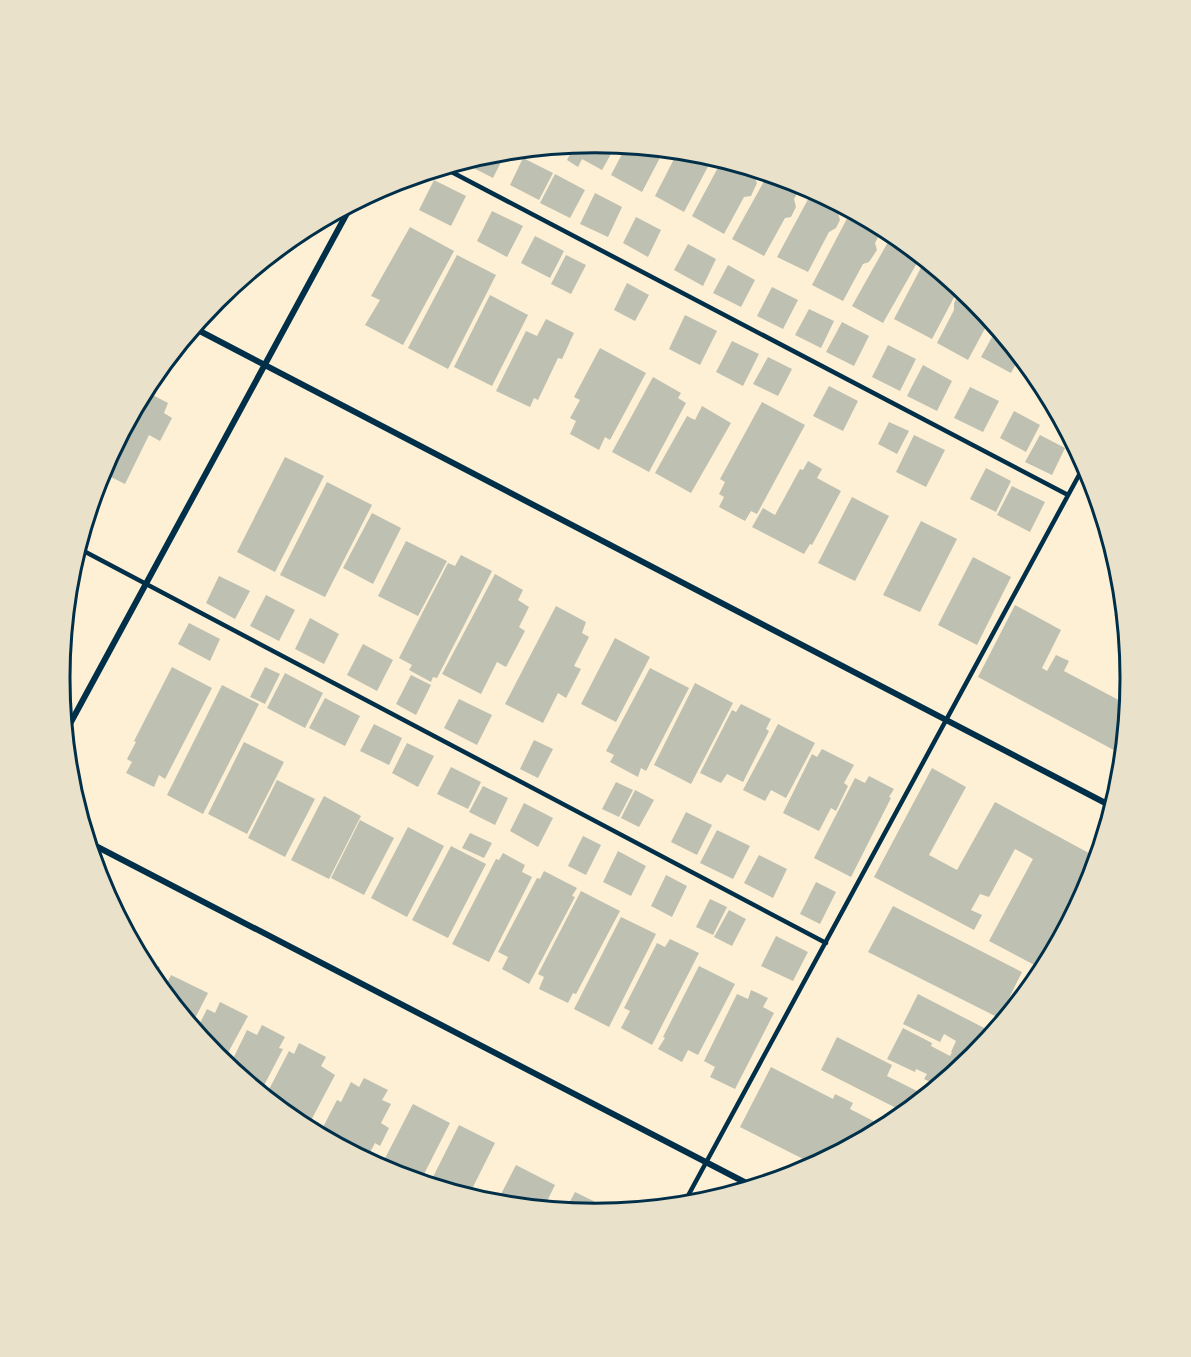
<svg xmlns="http://www.w3.org/2000/svg" width="1191" height="1357" font-family="'Source Serif 4',serif">
<style>
.building{fill:#bec0b2}
.lines{fill:none;stroke-linecap:round;stroke-linejoin:round}
.service{stroke:#003049;stroke-width:4.5}
.minor{stroke:#003049;stroke-width:6}
.rim{fill:none;stroke:#003049;stroke-width:3}
</style>
<rect width="100%" height="100%" fill="#fdf0d5"/>
<path class="building" d="M596 143 616 145 602 170 582 159 578 167 567 160 575 145Z
M622 146 664 150 642 192 611 175 622 154 620 150Z
M674 151 700 153 713 157 684 212 655 196 674 159 673 154Z
M506 152 493 178 462 162 491 153Z
M523 158 553 173 539 200 510 185Z
M722 160 758 171 755 178 757 183 751 196 744 197 724 234 692 216Z
M555 174 585 190 570 218 540 203Z
M768 174 802 185 794 199 796 207 791 217 785 218 764 256 732 239Z
M434 180 466 196 451 226 419 210Z
M813 190 842 206 838 213 840 220 836 228 829 232 808 272 777 257Z
M595 193 622 207 608 237 580 224Z
M492 211 523 226 507 257 477 241Z
M851 211 883 228 875 243 877 250 869 262 863 264 843 301 812 285Z
M636 217 661 230 648 257 623 243Z
M410 227 454 251 403 345 365 325 380 300 371 296Z
M893 233 921 256 883 323 852 306Z
M535 236 564 251 550 278 521 263Z
M688 244 716 259 703 286 674 270Z
M457 255 496 275 448 369 408 348Z
M566 255 586 265 571 294 551 284Z
M925 260 959 288 932 339 894 319Z
M728 265 755 280 741 307 713 293Z
M627 283 649 295 635 321 614 310Z
M772 287 798 300 783 329 757 316Z
M961 289 974 300 990 319 968 360 937 343 954 310V303Z
M490 295 528 315 492 386 454 367Z
M809 309 834 321 821 348 795 335Z
M685 315 717 331 700 365 669 349Z
M546 319 574 333 562 359 558 358 538 400 534 398 530 407 496 391 526 331 537 336Z
M842 322 869 336 854 366 826 352Z
M997 328 1020 356 1011 373 981 357Z
M732 341 759 354 743 386 716 372Z
M888 345 916 359 900 391 872 377Z
M600 348 646 373 610 440 605 437 599 450 570 434 576 421 570 418 580 400 574 397Z
M768 357 792 369 778 396 753 384Z
M923 365 952 381 937 411 907 396Z
M653 377 681 393 678 398 686 403 649 472 612 452Z
M829 386 858 401 843 431 813 416Z
M970 387 999 401 983 432 954 418Z
M145 391 168 403 164 413 172 418 160 441 149 435 125 484 101 472Z
M762 402 805 425 757 514 751 511 745 521 719 507 724 497 719 494 725 482 720 479Z
M702 406 731 423 691 493 655 473 687 416 695 420Z
M1014 411 1040 425 1026 452 1000 438Z
M889 422 909 431 897 454 878 444Z
M914 435 945 450 926 487 896 472Z
M1040 435 1065 448 1052 475 1025 462Z
M285 457 324 476 275 572 237 552Z
M808 461 822 469 817 478 841 491 812 545 810 544 804 554 752 527 763 508 775 515 800 469 803 470Z
M986 468 1011 481 996 512 970 499Z
M327 482 372 505 325 597 280 575Z
M1012 486 1045 502 1030 532 997 515Z
M852 497 889 516 855 581 818 563Z
M372 513 401 528 373 584 343 568Z
M921 521 957 539 920 612 883 595Z
M406 541 447 561 418 616 378 596Z
M461 555 492 571 437 678 433 677 431 682 409 670 412 665 399 658 448 563 455 566Z
M973 557 1011 577 977 645 938 625Z
M495 574 523 590 518 600 529 607 519 627 525 631 506 667 497 662 481 694 442 674Z
M219 576 250 591 235 619 206 603Z
M266 595 295 610 279 641 250 626Z
M1123 598 1125 621 1114 615Z
M1015 605 1061 630 1042 668 1047 671 1056 655 1069 661 1064 671 1128 705 1123 755 978 677Z
M556 606 586 622 582 633 589 637 574 666 581 669 566 698 558 693 543 723 505 704Z
M310 618 339 634 324 664 295 649Z
M189 623 220 639 210 661 178 644Z
M615 638 650 657 616 722 581 704Z
M363 644 393 660 377 691 347 675Z
M172 667 212 688 165 779 159 775 154 787 126 773 132 762 127 759 136 742 134 741Z
M265 667 280 674 265 704 250 697Z
M650 668 689 688 646 771 641 768 638 777 610 762 614 755 606 751Z
M285 673 323 693 305 728 267 708Z
M411 675 431 685 416 715 396 704Z
M695 683 733 703 691 784 654 765Z
M222 685 259 704 203 814 167 795Z
M325 698 360 716 345 746 309 728Z
M459 699 492 715 477 745 444 728Z
M741 704 771 719 766 729 769 731 743 782 727 774 721 783 700 773 732 710 736 712Z
M374 724 402 738 389 765 360 751Z
M778 724 815 743 786 798 771 790 765 801 743 790Z
M534 740 553 749 538 778 520 769Z
M244 742 284 762 247 834 208 814Z
M407 743 434 756 418 787 392 773Z
M822 749 854 765 844 783 848 786 836 811 831 808 819 831 783 813 812 754 817 757Z
M451 767 481 782 468 809 437 794Z
M932 768 966 787 929 855 957 870 995 802 1098 858 1040 968 989 941 1033 859 1015 849 989 897 980 894 971 910 982 915 974 930 874 877Z
M869 776 894 789 889 797 891 798 851 877 814 858 855 778 865 783Z
M277 780 315 799 285 857 248 838Z
M616 782 633 790 619 817 602 809Z
M483 786 508 798 495 825 469 812Z
M635 790 654 800 639 827 621 818Z
M324 796 361 816 329 879 291 860Z
M524 803 553 818 538 847 510 831Z
M686 812 712 825 697 855 671 842Z
M360 820 394 838 364 895 331 878Z
M408 827 444 846 407 917 371 898Z
M717 830 750 846 733 879 700 863Z
M470 833 492 843 484 858 462 848Z
M583 836 601 845 586 875 568 866Z
M451 846 486 864 448 938 412 920Z
M618 851 646 866 631 896 603 882Z
M503 853 525 865 522 872 532 877 489 962 452 944 496 859 499 860Z
M759 855 787 869 773 898 744 883Z
M544 871 577 888 572 896 575 897 529 984 502 969 508 957 498 952 537 878 540 879Z
M666 875 687 886 672 917 651 906Z
M816 882 836 892 820 924 800 914Z
M581 891 620 911 576 994 573 993 568 1003 539 989 544 977 538 974Z
M710 899 727 907 713 935 696 927Z
M893 906 1022 972 999 1018 868 952Z
M729 910 746 919 732 946 714 937Z
M621 917 656 934 609 1027 574 1009Z
M776 936 808 952 793 981 761 966Z
M670 939 699 953 652 1045 621 1028 630 1011 624 1008 657 943 665 947Z
M140 958 160 967 154 980 150 976Z
M699 966 735 984 698 1055 688 1050 682 1062 658 1049 665 1038 663 1037Z
M171 975 208 993 191 1026 163 991Z
M751 990 768 998 763 1007 774 1013 735 1089 710 1077 715 1067 704 1061 737 994 748 999Z
M918 994 994 1033 974 1057 939 1086 924 1079 927 1074 916 1069 915 1072 887 1059 903 1028 932 1043 931 1046 950 1056 952 1052H951L956 1041 944 1034 940 1042 903 1024Z
M220 1002 248 1016 223 1062 196 1031 207 1009 215 1013Z
M262 1025 285 1037 279 1048 283 1049 260 1093 229 1067 247 1030 257 1035Z
M837 1037 892 1065 887 1076 927 1096 906 1113 821 1070Z
M299 1043 326 1057 321 1066 335 1075 307 1128 298 1124 265 1097 289 1051 294 1054Z
M771 1067 833 1099 835 1094 853 1103 850 1109 885 1127 884 1128 815 1165 740 1127Z
M364 1078 388 1090 382 1100 391 1104 381 1123 389 1128 380 1146 375 1143 366 1160 319 1135 337 1100 341 1102 351 1082 359 1087Z
M413 1104 450 1123 420 1182 390 1173 380 1168Z
M459 1125 495 1143 468 1197 429 1185Z
M516 1165 555 1185 543 1209 496 1204Z
M575 1192 610 1209 608 1213 595 1214 565 1211Z"/>
<g class="lines">
<path class="service" d="M444 168 1068 495
M78 548 826 943
M683 1205 1085 464"/>
<path class="minor" d="M194 328 1113 807
M65 733 352 204
M88 842 754 1187"/>
</g>
<path d="M0 0H1191V1357H0ZM70 678a525 525 0 1 1 1050 0a525 525 0 1 1-1050 0Z" fill="#e9e1ca" fill-rule="evenodd"/>
<path class="rim" d="M70 678a525 525 0 1 1 1050 0a525 525 0 1 1-1050 0Z"/>
</svg>
